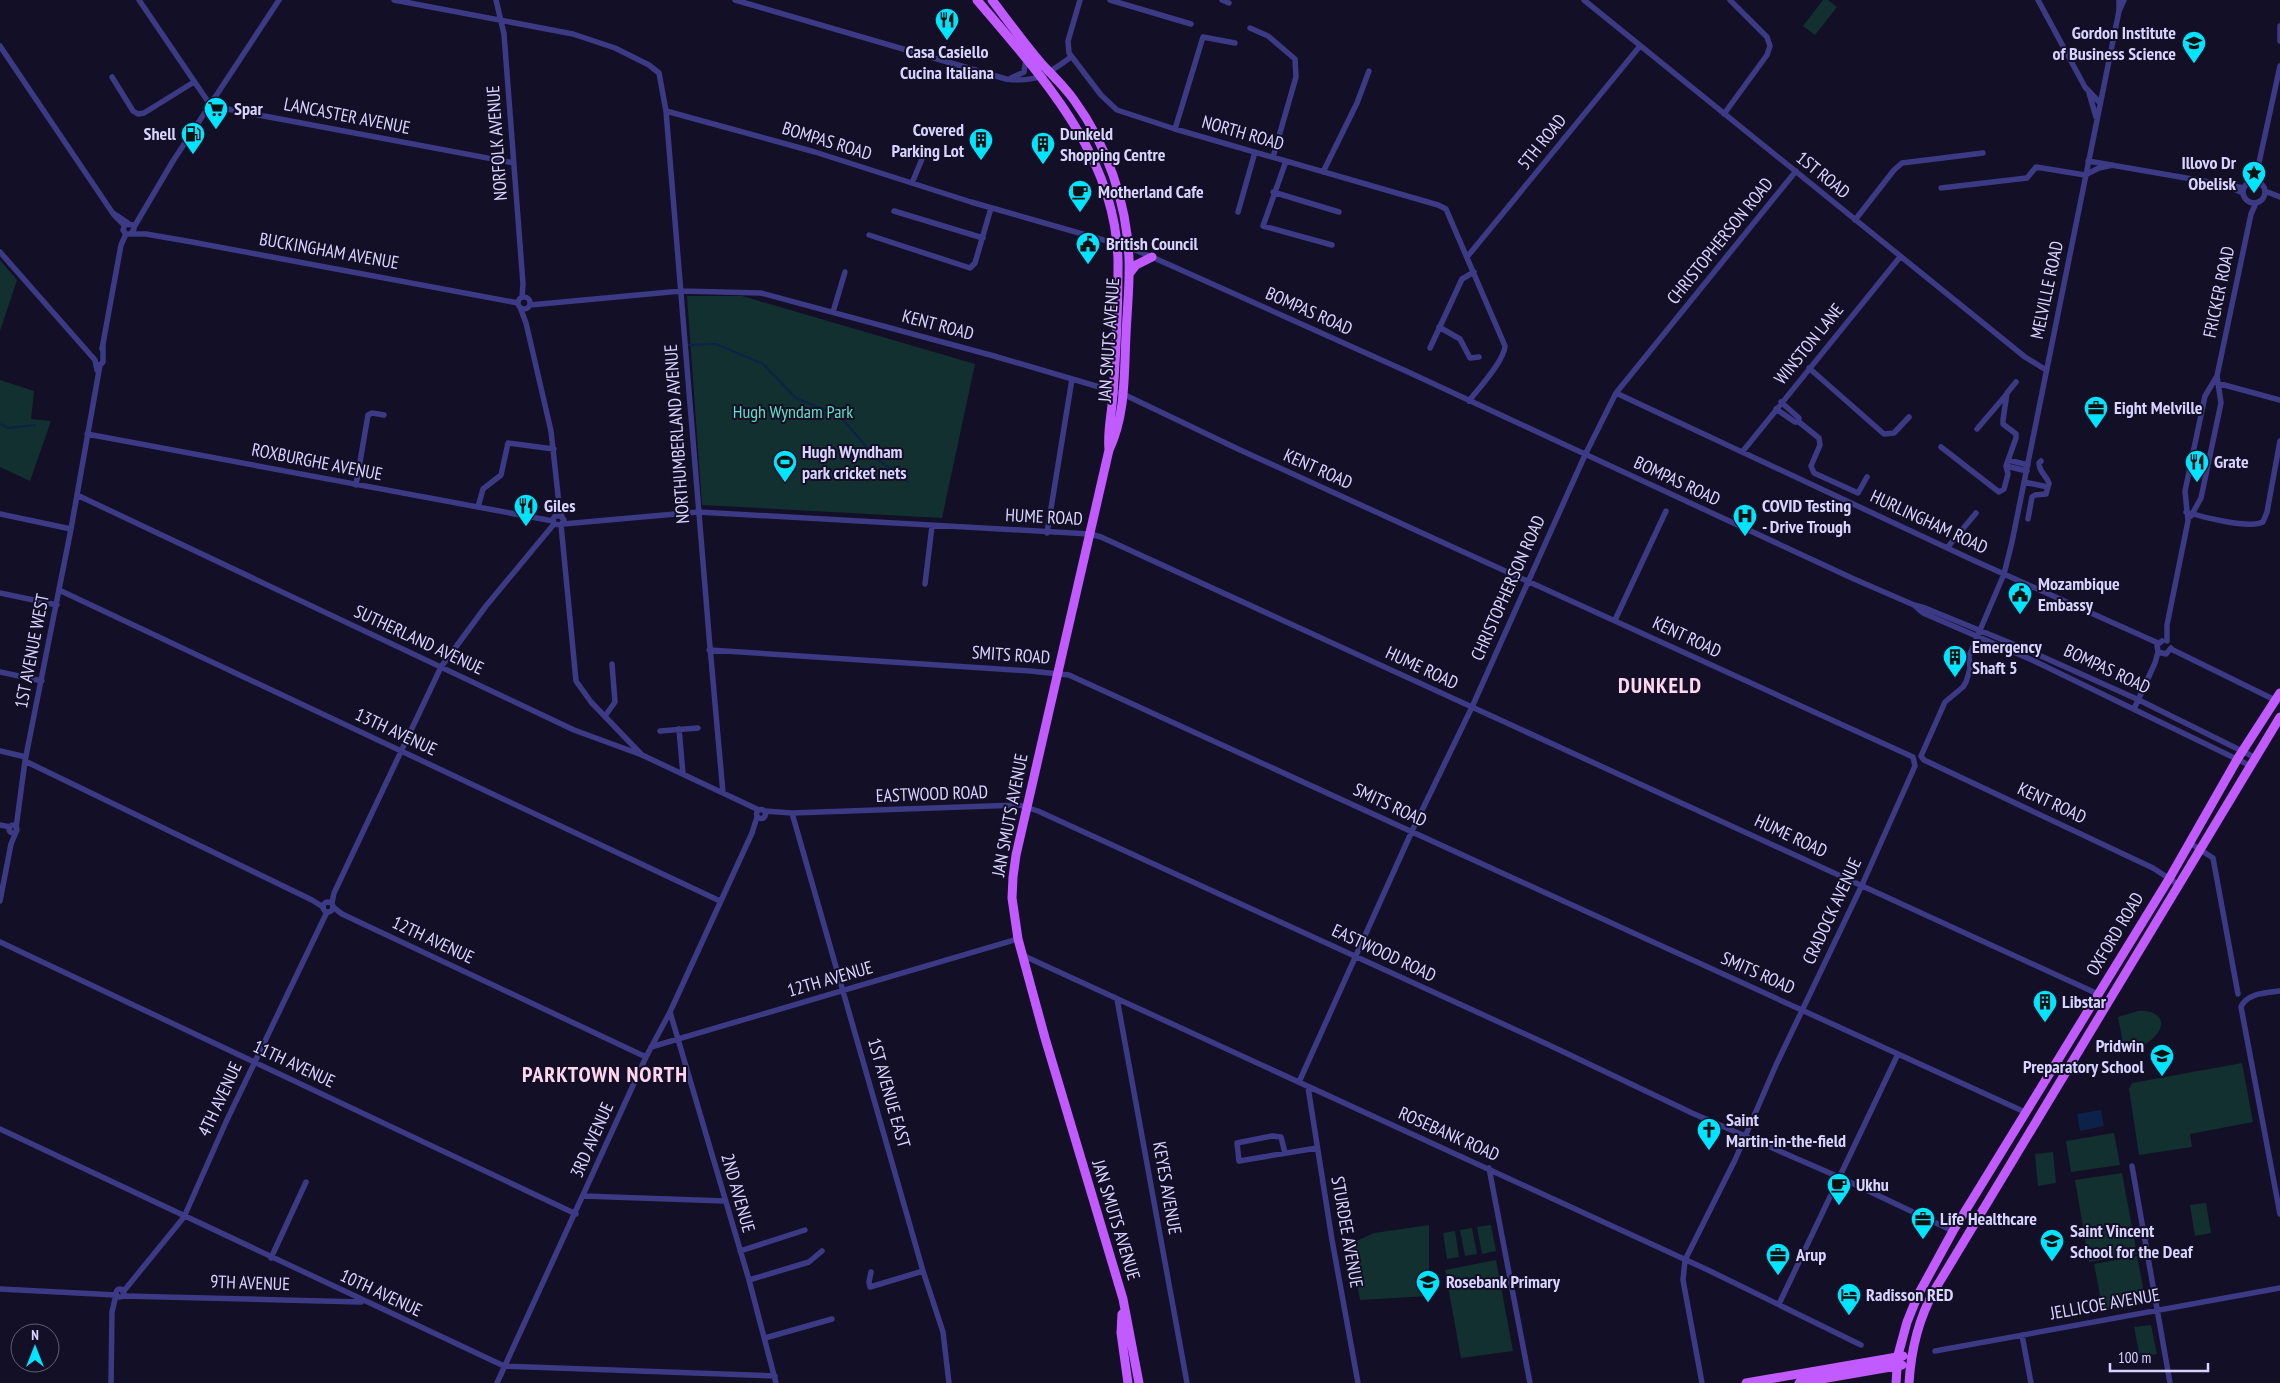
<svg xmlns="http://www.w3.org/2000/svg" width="2280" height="1383" font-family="'PT Sans Narrow',sans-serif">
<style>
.green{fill:#12302f}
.water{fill:#0c2248}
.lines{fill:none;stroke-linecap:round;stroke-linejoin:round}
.stream{stroke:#0c2248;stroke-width:2}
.minor{stroke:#3d3a85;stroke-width:5.5}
.primary{stroke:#c25bff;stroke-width:9}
.labels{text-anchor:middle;stroke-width:4;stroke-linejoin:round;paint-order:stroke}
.poi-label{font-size:18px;font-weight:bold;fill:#d9d4ff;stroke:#130f26;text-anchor:start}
.street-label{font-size:18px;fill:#d9d4ff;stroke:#130f26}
.park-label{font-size:18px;fill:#5fe0c0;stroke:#130f26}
.district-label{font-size:22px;font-weight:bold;letter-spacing:1px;fill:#ffd6f0;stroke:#130f26}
</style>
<rect width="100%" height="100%" fill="#130f26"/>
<path class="green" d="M1823 0H1828L1837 7 1815 35 1803 26Z
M0 260 17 280 0 331Z
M687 296H742L975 364 942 518 702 505Z
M0 380 34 391 31 419 51 421 30 481 0 467Z
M2138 1011C2153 1009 2170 1019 2156 1035 2149 1044 2136 1049 2125 1053L2118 1017Z
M2242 1063 2253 1122 2190 1134 2192 1147 2139 1155 2129 1089 2132 1083Z
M2114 1133 2120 1165 2071 1172 2066 1141Z
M2053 1152 2056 1183 2038 1186 2035 1154Z
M2122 1173 2137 1254 2089 1262 2075 1180Z
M2206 1203 2211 1233 2195 1236 2190 1205Z
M1429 1225V1296L1360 1300 1350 1244 1374 1233Z
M1491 1225 1496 1251 1482 1254 1477 1227Z
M1472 1228 1477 1254 1465 1256 1460 1230Z
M1455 1231 1459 1257 1447 1259 1443 1233Z
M2137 1256 2146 1303 2103 1311 2094 1264Z
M1496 1260 1513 1351 1461 1358 1445 1270Z
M2151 1325 2157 1354 2140 1357 2134 1327Z"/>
<path class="water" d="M2101 1110 2104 1126 2080 1131 2077 1114Z"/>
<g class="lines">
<path class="stream" d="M687 345 716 344 763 364 796 398 840 416 876 458 908 482
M0 424 8 428 35 425"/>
<path class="minor" d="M139 0 211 106 514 163
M394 0 573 34 615 48 649 65 659 73 666 111C685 339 702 566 723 793
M496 0 504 34 523 284 522 297
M735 0 1006 79C1037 83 1048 74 1071 57
M1080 0 1068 41 1069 53 1101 95 1117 110 1175 129 1438 205 1446 209 1505 346C1504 361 1479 388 1469 401
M1110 0 1191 24
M1222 0 1229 3
M1584 0 2025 357 2046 370
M2038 0 2085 87 2100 103
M2119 0V11
M2124 0 2119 11 2012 542 2004 574 1969 656 1970 669 1966 682 1963 687 1945 702 1921 756 1924 760 2153 868 2179 885
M2280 26V41
M1250 28 1268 36 1295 59 1296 77 1273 157
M0 46 114 215 124 225
M112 77 133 111 138 114 144 113 194 82
M1011 78 1024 72 1026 59
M2089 93 2096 117
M666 111 815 152 971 202 1128 247 1152 257 1406 371 1854 579 1914 605 1925 608 2030 651 2139 700 2256 758
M1724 114 1767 55 1770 46 1767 37 1730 0
M1175 129 1203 37 1235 43
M1286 161 1263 226 1332 245
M2088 161 2244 188
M2259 165V183
M1323 172 1357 103 1369 71
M2243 192a11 11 0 1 1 22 0a11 11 0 1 1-22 0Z
M2255 181 2280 66
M912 183 922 159
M2229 187 2243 193
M1941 188 2027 178 2036 167 2085 175 2099 168 2113 165
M2265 191 2280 197
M1273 192 1339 212
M894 211 983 238
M1238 212 1255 152
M113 213 128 223
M1855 220 1894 170 1902 163 1983 153
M134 227 173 161 279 0
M131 234 134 229 133 225 125 224 123 230 126 234H146L192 242 518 303
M869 235 970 268 975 263 991 208
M0 252 95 360 97 370
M1467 257 1640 46
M518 303a6 6 0 1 1 12 0a6 6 0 1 1-12 0Z
M530 305 681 291 761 293 994 356 1123 394 1238 449 1913 757 1915 766 1862 885 1776 1065 1735 1160 1685 1260 1683 1280 1702 1383
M520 307 526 323 551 431 559 504 562 517
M833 312 845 272
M1439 327 1460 339 1470 358 1479 357
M1430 348 1462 279 1474 272
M102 349 121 245 126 234
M1809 368 1884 434 1894 433 1909 417
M2217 383 2280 400
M1616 393 1975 561 2158 643
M1781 402 1799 418V422
M1776 409 1795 422H1799L1819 438 1820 445 1811 466 1814 473 1858 493 1867 477
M1977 429 2006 395
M87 434 553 521
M1941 447 1999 492 2004 489 2008 474 2006 466 2016 438V434L2003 424V420L2007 393 2016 382
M1743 451 1900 257
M2008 460 2028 465
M2041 461 2039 463C2039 472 2046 475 2049 483L2048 487
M2006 466 2027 471
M2024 482 2048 487 2046 494 2035 495 2032 497 2028 519
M356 485 368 415 372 413 384 415
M77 495 574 730 642 755 759 810
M478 507 483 489 501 475 508 443 554 449
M2186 512C2202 517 2249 529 2263 522L2267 512 2280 441
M0 514 71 529
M2191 516 2201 498 2221 403 2217 376
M563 524 698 512 1090 534 1101 537 2098 994
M561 525 554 524 553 519 555 516H561L564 520 561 525 562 535 576 681 591 702 642 755
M1047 533 1072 379
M1947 548 1976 513
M925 584 932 526
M59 590 720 901
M0 593 57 605
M1915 606 1923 613 2032 660 2251 766
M1615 620 1666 511
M2167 641V625L2188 521 2185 491 2205 396 2217 376 2251 214 2256 203
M2171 649 2275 700
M709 650 1030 671 1069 675 2027 1113
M2158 652 2166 654 2171 648
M0 672 42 681
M2134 709 2155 663 2158 652 2157 645 2162 641
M605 716 615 702 612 664
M679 729 683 774
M660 731 698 728
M0 751 26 757
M25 761 312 900 323 907
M756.5 814a4.5 4.5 0 1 1 9 0a4.5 4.5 0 1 1-9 0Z
M765 811 792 813 1019 805 1038 811 1549 1045 1692 1113 1839 1177 1953 1231
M792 813 923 1271 943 1332 949 1383
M0 825 10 827
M9 829a4 4 0 1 1 8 0a4 4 0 1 1-8 0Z
M16 828 25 761 71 529 100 365 103 362V346
M2190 843 2213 858 2238 994
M0 901 11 844 16 832
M323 907a5 5 0 1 1 10 0a5 5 0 1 1-10 0Z
M332 903 334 893 441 667 486 606 554 524
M333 907 342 914 646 1057
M0 942 576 1214
M1022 955 1708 1270 1861 1345
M2280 991C2267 993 2246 993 2241 1007L2280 1214
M1117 999 1187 1383
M670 1012 749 1280 776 1383
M651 1047 1018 939
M1299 1082 1412 831 1472 707 1585 455 1616 393 1796 171
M1308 1087 1332 1240 1358 1383
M0 1129 504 1366 775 1376
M1285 1153 1281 1137 1272 1136 1237 1143 1239 1161 1317 1148
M2132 1166 2170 1383
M1489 1168 1530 1383
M583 1196 725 1201
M740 1251 805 1230
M271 1258 306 1182
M871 1272 869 1282 870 1287 923 1271
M749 1280 809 1262 822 1251
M0 1289 116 1295
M116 1293a4 4 0 1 1 8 0a4 4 0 1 1-8 0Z
M123 1292 184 1217 226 1122 327 912
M123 1296 361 1302
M1779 1304 1898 1054
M2022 1335 2031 1383
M765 1338 832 1319
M1935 1351 2280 1288
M111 1383 112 1312 116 1295
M497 1383 646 1057 670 1012 752 833 757 817"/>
<path class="primary" d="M977 0C1043 78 1120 160 1118 269 1118 310 1116 352 1113 394 1112 413 1107 431 1109 450
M992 0C1008 21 1024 43 1041 63 1052 75 1064 86 1074 100 1107 145 1127 203 1129 259 1130 284 1127 310 1126 335 1124 373 1126 415 1109 450L1016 855 1013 877 1012 898 1018 939 1045 1038 1123 1299 1139 1383
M1129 274 1136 265 1152 257
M1122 1314 1121 1333 1128 1383
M1746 1383 1903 1356
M1799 1383 1902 1365
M1896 1383 1898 1355 1907 1322 1918 1295 1953 1231 2169 879 2238 758 2280 693
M1909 1383C1911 1350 1918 1320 1934 1291L2280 717"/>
</g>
<defs>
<symbol id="restaurant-pin" viewBox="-11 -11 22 30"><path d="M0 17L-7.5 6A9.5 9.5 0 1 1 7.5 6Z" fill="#00e5ff" stroke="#130f26"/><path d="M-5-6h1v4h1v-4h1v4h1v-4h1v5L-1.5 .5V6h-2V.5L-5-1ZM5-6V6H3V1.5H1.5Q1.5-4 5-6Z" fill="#111"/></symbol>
<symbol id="school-pin" viewBox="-11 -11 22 30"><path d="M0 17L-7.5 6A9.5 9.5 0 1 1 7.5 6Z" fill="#00e5ff" stroke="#130f26"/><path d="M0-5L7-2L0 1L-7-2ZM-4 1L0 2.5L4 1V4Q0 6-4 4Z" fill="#111"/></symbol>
<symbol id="supermarket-pin" viewBox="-11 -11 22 30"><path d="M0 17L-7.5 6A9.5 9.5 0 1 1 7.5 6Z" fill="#00e5ff" stroke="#130f26"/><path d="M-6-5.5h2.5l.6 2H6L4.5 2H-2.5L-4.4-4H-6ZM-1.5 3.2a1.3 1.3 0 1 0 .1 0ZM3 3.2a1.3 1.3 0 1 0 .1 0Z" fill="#111"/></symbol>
<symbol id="fuel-pin" viewBox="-11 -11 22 30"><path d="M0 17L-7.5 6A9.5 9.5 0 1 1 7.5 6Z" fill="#00e5ff" stroke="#130f26"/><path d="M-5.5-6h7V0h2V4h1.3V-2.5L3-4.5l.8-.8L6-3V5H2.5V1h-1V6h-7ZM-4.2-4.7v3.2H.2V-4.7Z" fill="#111"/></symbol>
<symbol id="building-pin" viewBox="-11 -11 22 30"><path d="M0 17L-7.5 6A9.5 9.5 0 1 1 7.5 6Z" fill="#00e5ff" stroke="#130f26"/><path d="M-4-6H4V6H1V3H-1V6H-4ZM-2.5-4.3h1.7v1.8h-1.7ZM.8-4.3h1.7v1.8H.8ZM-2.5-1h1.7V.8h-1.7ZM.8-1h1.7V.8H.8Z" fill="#111"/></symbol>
<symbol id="sight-pin" viewBox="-11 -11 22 30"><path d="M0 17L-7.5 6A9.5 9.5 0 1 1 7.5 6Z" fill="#00e5ff" stroke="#130f26"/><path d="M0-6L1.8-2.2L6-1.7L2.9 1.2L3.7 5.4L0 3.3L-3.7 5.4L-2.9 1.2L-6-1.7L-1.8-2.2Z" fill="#111"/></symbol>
<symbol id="cafe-pin" viewBox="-11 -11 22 30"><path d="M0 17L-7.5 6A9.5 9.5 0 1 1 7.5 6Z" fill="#00e5ff" stroke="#130f26"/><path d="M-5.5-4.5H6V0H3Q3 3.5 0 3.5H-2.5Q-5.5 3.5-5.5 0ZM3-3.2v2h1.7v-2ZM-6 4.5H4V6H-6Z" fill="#111"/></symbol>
<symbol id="civic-pin" viewBox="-11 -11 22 30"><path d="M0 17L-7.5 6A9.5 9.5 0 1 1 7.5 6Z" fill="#00e5ff" stroke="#130f26"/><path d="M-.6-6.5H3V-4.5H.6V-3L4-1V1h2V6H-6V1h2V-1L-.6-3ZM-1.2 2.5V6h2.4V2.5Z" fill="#111"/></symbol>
<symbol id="office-pin" viewBox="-11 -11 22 30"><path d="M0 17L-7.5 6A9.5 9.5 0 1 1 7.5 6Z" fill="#00e5ff" stroke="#130f26"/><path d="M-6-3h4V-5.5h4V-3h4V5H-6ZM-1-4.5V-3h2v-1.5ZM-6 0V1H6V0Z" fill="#111"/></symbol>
<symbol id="stadium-pin" viewBox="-11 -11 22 30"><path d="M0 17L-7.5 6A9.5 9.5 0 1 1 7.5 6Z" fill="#00e5ff" stroke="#130f26"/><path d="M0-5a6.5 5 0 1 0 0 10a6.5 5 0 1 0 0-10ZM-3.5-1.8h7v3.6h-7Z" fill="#111"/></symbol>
<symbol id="hospital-pin" viewBox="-11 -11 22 30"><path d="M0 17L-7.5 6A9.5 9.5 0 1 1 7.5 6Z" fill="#00e5ff" stroke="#130f26"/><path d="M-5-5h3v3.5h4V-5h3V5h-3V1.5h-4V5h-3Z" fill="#111"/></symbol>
<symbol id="church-pin" viewBox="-11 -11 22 30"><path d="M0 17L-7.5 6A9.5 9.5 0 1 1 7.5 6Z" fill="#00e5ff" stroke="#130f26"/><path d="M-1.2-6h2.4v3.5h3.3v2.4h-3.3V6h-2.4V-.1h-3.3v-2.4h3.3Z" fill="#111"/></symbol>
<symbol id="hotel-pin" viewBox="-11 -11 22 30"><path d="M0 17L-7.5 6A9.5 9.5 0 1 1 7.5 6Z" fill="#00e5ff" stroke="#130f26"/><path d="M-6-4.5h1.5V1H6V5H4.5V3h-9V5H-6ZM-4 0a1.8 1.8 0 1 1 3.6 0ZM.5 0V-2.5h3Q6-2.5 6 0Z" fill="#111"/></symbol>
</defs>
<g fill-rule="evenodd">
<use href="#restaurant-pin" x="933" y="6" width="28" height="38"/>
<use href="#school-pin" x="2180" y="29" width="28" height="38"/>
<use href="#supermarket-pin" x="202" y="95" width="28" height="38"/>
<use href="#fuel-pin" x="179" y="120" width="28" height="38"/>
<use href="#building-pin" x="967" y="126" width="28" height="38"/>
<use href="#building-pin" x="1029" y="130" width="28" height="38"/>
<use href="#sight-pin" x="2240" y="159" width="28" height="38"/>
<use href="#cafe-pin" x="1066" y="178" width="28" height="38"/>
<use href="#civic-pin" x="1074" y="230" width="28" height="38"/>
<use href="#office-pin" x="2082" y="394" width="28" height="38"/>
<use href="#stadium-pin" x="771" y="448" width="28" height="38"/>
<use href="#restaurant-pin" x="2183" y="448" width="28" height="38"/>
<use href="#restaurant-pin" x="512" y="492" width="28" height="38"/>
<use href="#hospital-pin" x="1731" y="502" width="28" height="38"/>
<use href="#civic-pin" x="2006" y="580" width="28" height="38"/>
<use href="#building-pin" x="1941" y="643" width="28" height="38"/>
<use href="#building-pin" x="2031" y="988" width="28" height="38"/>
<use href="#school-pin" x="2148" y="1042" width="28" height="38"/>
<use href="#church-pin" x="1695" y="1116" width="28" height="38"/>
<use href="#cafe-pin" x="1825" y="1171" width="28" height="38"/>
<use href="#office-pin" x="1909" y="1205" width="28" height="38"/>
<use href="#school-pin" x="2038" y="1227" width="28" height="38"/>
<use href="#office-pin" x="1764" y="1241" width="28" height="38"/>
<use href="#school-pin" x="1414" y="1268" width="28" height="38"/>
<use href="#hotel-pin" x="1835" y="1281" width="28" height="38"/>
</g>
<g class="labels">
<g class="poi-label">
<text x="2176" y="39" text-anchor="end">Gordon Institute<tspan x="2176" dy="21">of Business Science</tspan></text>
<text x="947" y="58" text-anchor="middle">Casa Casiello<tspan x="947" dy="21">Cucina Italiana</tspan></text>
<text x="234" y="115">Spar</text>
<text x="964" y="136" text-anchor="end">Covered<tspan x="964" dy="21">Parking Lot</tspan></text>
<text x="176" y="140" text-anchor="end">Shell</text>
<text x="1060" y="140">Dunkeld<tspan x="1060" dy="21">Shopping Centre</tspan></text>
<text x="2236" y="169" text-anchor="end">Illovo Dr<tspan x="2236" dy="21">Obelisk</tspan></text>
<text x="1098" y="198">Motherland Cafe</text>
<text x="1106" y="250">British Council</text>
<text x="2114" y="414">Eight Melville</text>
<text x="802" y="458">Hugh Wyndham<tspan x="802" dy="21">park cricket nets</tspan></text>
<text x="2214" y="468">Grate</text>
<text x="544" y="512">Giles</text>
<text x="1762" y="512">COVID Testing<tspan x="1762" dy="21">- Drive Trough</tspan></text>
<text x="2038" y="590">Mozambique<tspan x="2038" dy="21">Embassy</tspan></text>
<text x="1972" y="653">Emergency<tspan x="1972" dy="21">Shaft 5</tspan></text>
<text x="2062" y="1008">Libstar</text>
<text x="2144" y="1052" text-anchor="end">Pridwin<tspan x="2144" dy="21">Preparatory School</tspan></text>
<text x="1726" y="1126">Saint<tspan x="1726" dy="21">Martin-in-the-field</tspan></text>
<text x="1856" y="1191">Ukhu</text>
<text x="1940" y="1225">Life Healthcare</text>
<text x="2070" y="1237">Saint Vincent<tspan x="2070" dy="21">School for the Deaf</tspan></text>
<text x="1796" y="1261">Arup</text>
<text x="1446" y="1288">Rosebank Primary</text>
<text x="1866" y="1301">Radisson RED</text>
</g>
<g class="street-label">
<text transform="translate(347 116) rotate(11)" y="6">LANCASTER AVENUE</text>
<text transform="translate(1243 133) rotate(16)" y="6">NORTH ROAD</text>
<text transform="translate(827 141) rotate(17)" y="6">BOMPAS ROAD</text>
<text transform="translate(1542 142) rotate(-51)" y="6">5TH ROAD</text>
<text transform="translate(497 143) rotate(-94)" y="6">NORFOLK AVENUE</text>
<text transform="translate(1823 175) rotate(39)" y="6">1ST ROAD</text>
<text transform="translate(1720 241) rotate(-51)" y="6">CHRISTOPHERSON ROAD</text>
<text transform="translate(329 251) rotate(10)" y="6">BUCKINGHAM AVENUE</text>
<text transform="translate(2047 290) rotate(-78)" y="6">MELVILLE ROAD</text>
<text transform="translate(2219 292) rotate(-78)" y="6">FRICKER ROAD</text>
<text transform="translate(1309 311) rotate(24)" y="6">BOMPAS ROAD</text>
<text transform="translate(938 325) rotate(15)" y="6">KENT ROAD</text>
<text transform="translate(1109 340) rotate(-86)" y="6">JAN SMUTS AVENUE</text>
<text transform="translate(1809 344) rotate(-51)" y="6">WINSTON LANE</text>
<text transform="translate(677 434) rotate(-94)" y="6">NORTHUMBERLAND AVENUE</text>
<text transform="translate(317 462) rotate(11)" y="6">ROXBURGHE AVENUE</text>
<text transform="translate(1318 469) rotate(24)" y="6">KENT ROAD</text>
<text transform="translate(1677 481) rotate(25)" y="6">BOMPAS ROAD</text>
<text transform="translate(1044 517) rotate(3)" y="6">HUME ROAD</text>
<text transform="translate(1929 522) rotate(25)" y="6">HURLINGHAM ROAD</text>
<text transform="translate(1508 588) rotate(-66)" y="6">CHRISTOPHERSON ROAD</text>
<text transform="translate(1687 637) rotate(25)" y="6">KENT ROAD</text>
<text transform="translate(419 640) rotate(25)" y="6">SUTHERLAND AVENUE</text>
<text transform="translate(32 651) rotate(-79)" y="6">1ST AVENUE WEST</text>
<text transform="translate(1011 655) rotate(4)" y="6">SMITS ROAD</text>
<text transform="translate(1422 668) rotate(25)" y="6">HUME ROAD</text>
<text transform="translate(2107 669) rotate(25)" y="6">BOMPAS ROAD</text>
<text transform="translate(396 732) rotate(25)" y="6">13TH AVENUE</text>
<text transform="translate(932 794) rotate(-2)" y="6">EASTWOOD ROAD</text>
<text transform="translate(2052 803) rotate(25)" y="6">KENT ROAD</text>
<text transform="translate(1390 805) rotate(25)" y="6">SMITS ROAD</text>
<text transform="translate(1010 815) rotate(-79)" y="6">JAN SMUTS AVENUE</text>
<text transform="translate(1791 836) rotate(25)" y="6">HUME ROAD</text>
<text transform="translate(1832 911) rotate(-65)" y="6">CRADOCK AVENUE</text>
<text transform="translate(2115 934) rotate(-59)" y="6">OXFORD ROAD</text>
<text transform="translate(433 940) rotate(25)" y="6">12TH AVENUE</text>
<text transform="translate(1384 953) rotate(25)" y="6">EASTWOOD ROAD</text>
<text transform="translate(1758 973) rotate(24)" y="6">SMITS ROAD</text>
<text transform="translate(830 979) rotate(-16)" y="6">12TH AVENUE</text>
<text transform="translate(294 1064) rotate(25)" y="6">11TH AVENUE</text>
<text transform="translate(889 1093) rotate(74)" y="6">1ST AVENUE EAST</text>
<text transform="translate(220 1099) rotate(-65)" y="6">4TH AVENUE</text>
<text transform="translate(1449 1134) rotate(24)" y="6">ROSEBANK ROAD</text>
<text transform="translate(592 1140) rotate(-66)" y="6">3RD AVENUE</text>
<text transform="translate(1167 1188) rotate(80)" y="6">KEYES AVENUE</text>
<text transform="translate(738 1193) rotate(74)" y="6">2ND AVENUE</text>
<text transform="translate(1116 1220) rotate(73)" y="6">JAN SMUTS AVENUE</text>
<text transform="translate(1347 1232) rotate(80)" y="6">STURDEE AVENUE</text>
<text transform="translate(250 1283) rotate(2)" y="6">9TH AVENUE</text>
<text transform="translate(381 1293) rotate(25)" y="6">10TH AVENUE</text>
<text transform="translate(2105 1304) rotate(-10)" y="6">JELLICOE AVENUE</text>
</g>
<g class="park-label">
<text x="793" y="418">Hugh Wyndam Park</text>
</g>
<g class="district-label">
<text x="1660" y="693">DUNKELD</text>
<text x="605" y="1082">PARKTOWN NORTH</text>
</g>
</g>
<g transform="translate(35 1348)"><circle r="24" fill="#130f26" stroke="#625e7d"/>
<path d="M0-4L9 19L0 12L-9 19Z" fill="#00e5ff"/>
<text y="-8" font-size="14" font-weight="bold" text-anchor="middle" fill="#d9d4ff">N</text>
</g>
<path d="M2110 1363v8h98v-8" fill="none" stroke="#d9d4ff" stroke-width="2.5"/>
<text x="2118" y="1363" font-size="15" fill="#d9d4ff" stroke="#130f26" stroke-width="4" paint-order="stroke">100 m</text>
</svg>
